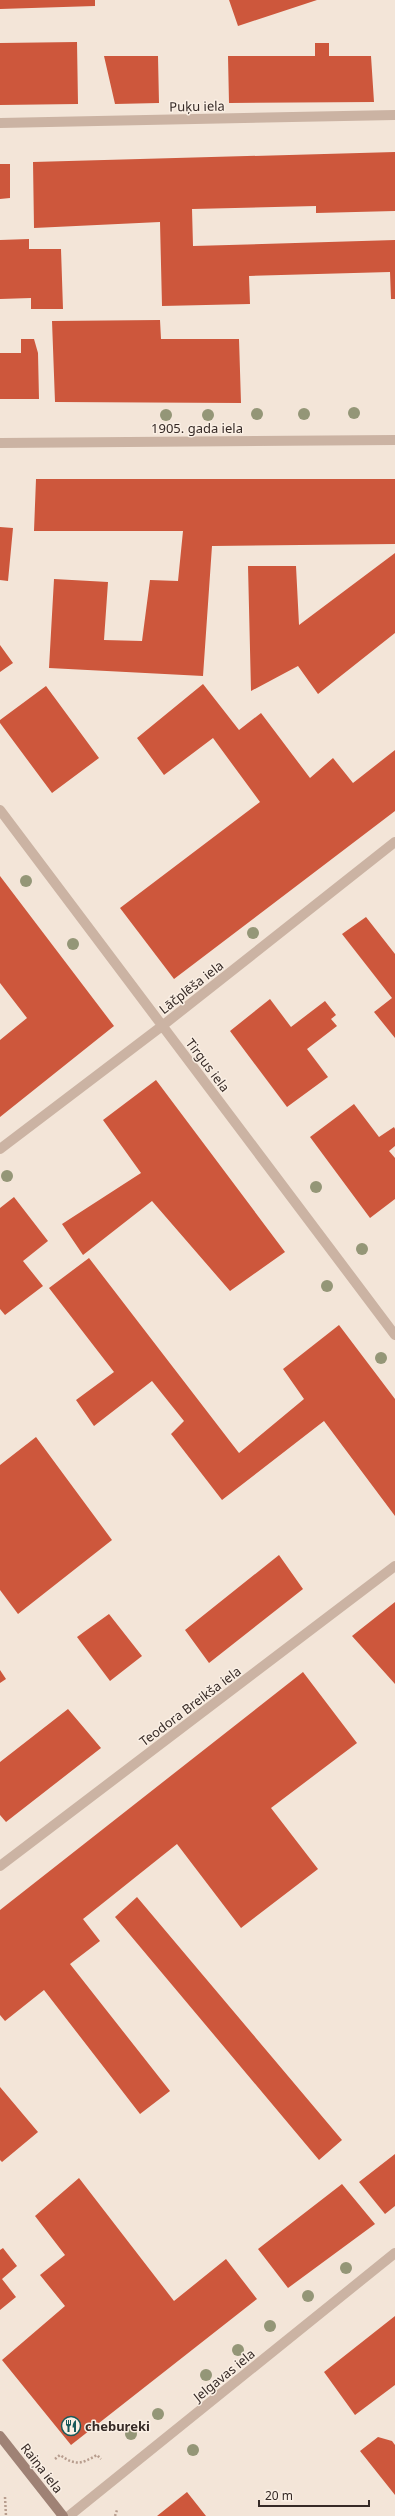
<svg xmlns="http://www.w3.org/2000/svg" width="395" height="2516" font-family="'Noto Sans',sans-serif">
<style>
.building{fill:#cd573c}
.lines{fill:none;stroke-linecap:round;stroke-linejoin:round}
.path{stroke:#b79d8e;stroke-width:2.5;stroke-dasharray:2 2;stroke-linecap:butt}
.street{stroke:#cbb3a3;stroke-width:10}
.secondary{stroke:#9f8275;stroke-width:10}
.tree{fill:#949677}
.labels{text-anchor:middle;stroke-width:3;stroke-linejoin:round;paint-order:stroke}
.street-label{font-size:13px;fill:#362a26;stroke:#faefe4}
.poi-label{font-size:13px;font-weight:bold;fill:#362a26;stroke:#faefe4;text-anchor:start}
</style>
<rect width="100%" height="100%" fill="#f3e5d8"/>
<path class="building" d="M0 0H95V6L0 9Z
M229 0H317L238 26Z
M77 42 78 104 0 105V43Z
M315 43H329V56H371L374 102 229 103 228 56H315Z
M104 56H158L159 103 115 104Z
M395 152V211L316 213V206L192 209 193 246 395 240V299H391L390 272 249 276 250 304 162 306 160 222 34 228 33 162Z
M0 164H10V198L0 199Z
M29 239V249H61L63 309H31V298L0 299V240Z
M160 320 161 339H239L241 403 55 402 52 321Z
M21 339H34L38 353 39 399H0V353H21Z
M36 479H395V544L212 546 203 676 49 668 54 579 108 582 104 640 142 641 150 580 178 581 183 531H34Z
M0 527 13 528 8 581 0 580Z
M395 553V633L318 694 298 666 251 691 248 566H296L299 625Z
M0 645 13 663 0 672Z
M203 684 239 730 261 713 310 778 333 758 353 783 395 750V811L174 979 120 908 260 802 213 738 164 775 137 738Z
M46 686 99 758 52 793 0 723V720Z
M0 876 114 1026 0 1117V1040L27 1018 0 983Z
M366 917 395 954V1038L374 1012 392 998 342 934Z
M270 999 291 1027 325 1001 336 1015 331 1019 337 1026 307 1049 328 1077 287 1107 230 1031Z
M156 1080 285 1252 230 1291 152 1201 83 1255 62 1224 141 1173 103 1120Z
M354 1104 379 1137 394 1127 395 1129V1146L389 1151 395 1158V1199L370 1218 310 1137Z
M14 1197 48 1241 23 1261 43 1286 5 1315 0 1309V1208Z
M89 1258 239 1453 304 1399 283 1369 339 1325 395 1399V1516L324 1421 222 1500 171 1434 184 1421 152 1381 94 1426 76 1400 114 1372 49 1288Z
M36 1437 112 1540 18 1614 0 1590V1465Z
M279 1555 303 1589 209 1663 185 1630Z
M395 1602V1684L352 1636Z
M109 1614 142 1656 110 1681 77 1637Z
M0 1670 6 1679 0 1683Z
M303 1672 357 1743 271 1808 318 1869 241 1928 177 1844 83 1919 100 1941 70 1964 170 2091 140 2114 44 1990 5 2021 0 2015V1910Z
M68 1709 101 1748 6 1822 0 1815V1762Z
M137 1897 342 2140 319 2160 115 1917Z
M0 2087 38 2132 2 2162 0 2160Z
M395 2154V2206L385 2214 359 2182Z
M79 2178 174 2301 226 2259 257 2299 71 2445 2 2360 65 2306 40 2275 65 2255 35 2216Z
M342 2184 375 2224 288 2288 258 2249Z
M3 2248 17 2266 2 2279 16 2297 0 2310V2250Z
M395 2316V2385L355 2415 324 2372Z
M378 2437 392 2441 395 2445V2495L360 2451Z
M187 2492 206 2516H157Z"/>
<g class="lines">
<path class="path" d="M55 2459 60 2455C76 2466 81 2464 97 2455L101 2459
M5 2497 6 2516
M115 2516 117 2510"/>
<path class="street" d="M0 123 395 115
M0 443 395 440
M0 810 395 1335
M0 1149 162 1026 395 842
M0 1866 395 1566
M69 2516 395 2253"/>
<path class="secondary" d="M0 2436 63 2516"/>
</g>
<g class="tree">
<circle cx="354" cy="413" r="6"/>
<circle cx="257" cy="414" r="6"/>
<circle cx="304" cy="414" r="6"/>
<circle cx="166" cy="415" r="6"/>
<circle cx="208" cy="415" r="6"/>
<circle cx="26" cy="881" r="6"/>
<circle cx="253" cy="933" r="6"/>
<circle cx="73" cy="944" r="6"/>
<circle cx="7" cy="1176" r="6"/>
<circle cx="316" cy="1187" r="6"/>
<circle cx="362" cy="1249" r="6"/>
<circle cx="327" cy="1286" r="6"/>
<circle cx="381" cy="1358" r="6"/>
<circle cx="346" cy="2268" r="6"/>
<circle cx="308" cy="2296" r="6"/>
<circle cx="270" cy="2326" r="6"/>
<circle cx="238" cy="2350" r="6"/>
<circle cx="206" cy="2375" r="6"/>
<circle cx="158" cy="2414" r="6"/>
<circle cx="131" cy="2434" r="6"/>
<circle cx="193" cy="2450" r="6"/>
</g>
<defs>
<symbol id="restaurant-ring" viewBox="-11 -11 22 22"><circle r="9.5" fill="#faefe4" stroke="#195959" stroke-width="1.5"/><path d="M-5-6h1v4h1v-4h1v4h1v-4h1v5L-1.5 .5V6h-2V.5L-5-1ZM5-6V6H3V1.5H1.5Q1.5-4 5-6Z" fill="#195959"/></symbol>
</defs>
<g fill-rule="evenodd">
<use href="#restaurant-ring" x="60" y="2415" width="22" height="22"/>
</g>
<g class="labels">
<g class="street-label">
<text transform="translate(197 106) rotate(-1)" y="5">Puķu iela</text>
<text x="197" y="433">1905. gada iela</text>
<text transform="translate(191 987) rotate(-38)" y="5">Lāčplēša iela</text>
<text transform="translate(208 1065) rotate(53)" y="5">Tirgus iela</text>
<text transform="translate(190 1706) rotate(-37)" y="5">Teodora Breikša iela</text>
<text transform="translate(224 2375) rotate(-39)" y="5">Jelgavas iela</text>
<text transform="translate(42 2468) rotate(52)" y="5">Raiņa iela</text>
</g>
<g class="poi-label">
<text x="85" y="2431">chebureki</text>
</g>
</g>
<path d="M259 2500v6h110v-6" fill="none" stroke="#362a26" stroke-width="2"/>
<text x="265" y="2500" font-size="12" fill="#362a26" stroke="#faefe4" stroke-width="3" paint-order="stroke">20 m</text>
</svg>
